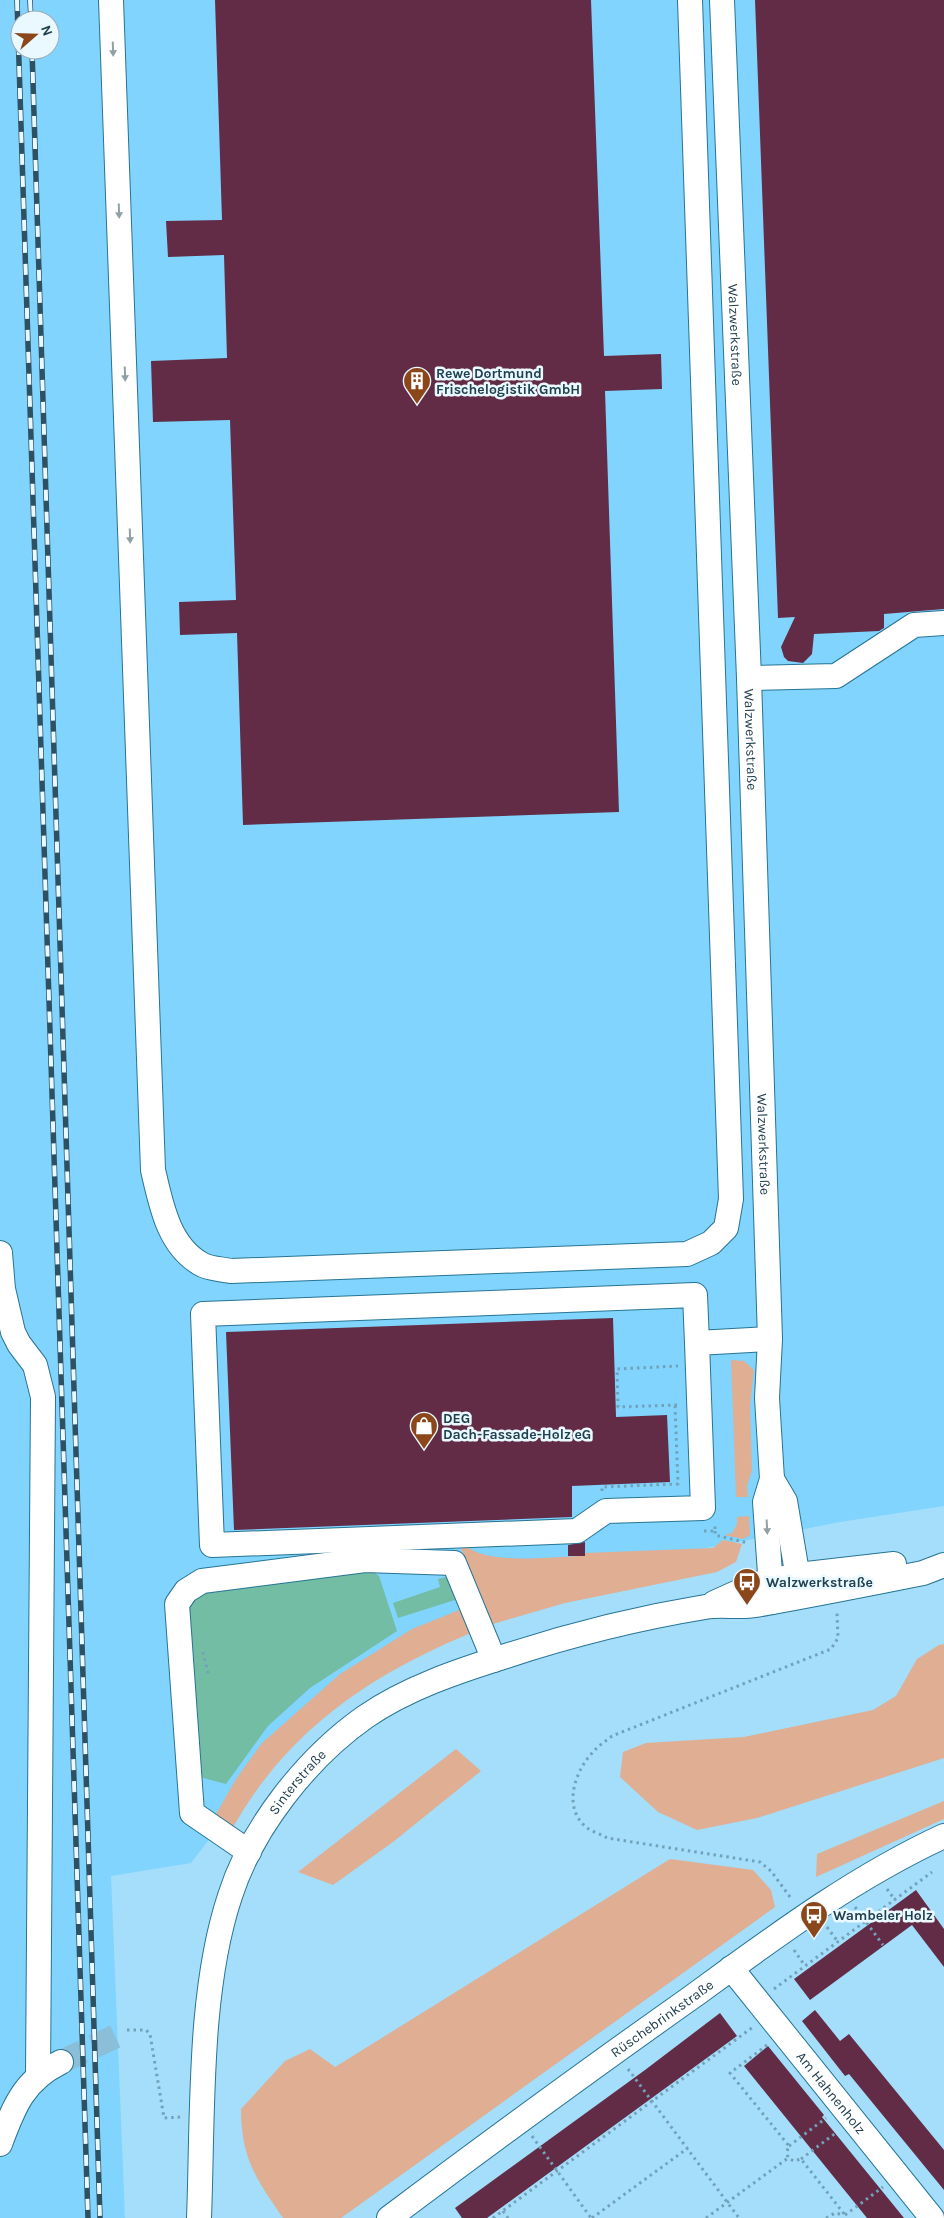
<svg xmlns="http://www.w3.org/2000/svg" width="944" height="2218" font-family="Karla,sans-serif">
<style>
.built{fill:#80d4fd;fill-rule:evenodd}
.green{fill:#dfae93}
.water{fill:#72bda4}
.building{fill:#622c47}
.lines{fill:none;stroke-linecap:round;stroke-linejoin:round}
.minor-tunnel{stroke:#8abed9;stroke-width:24;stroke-dasharray:24 12;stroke-linecap:butt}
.minor-casing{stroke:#277495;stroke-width:26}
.path{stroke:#72a2b9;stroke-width:3;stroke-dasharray:2.5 4;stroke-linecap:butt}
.minor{stroke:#fff;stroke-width:24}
.rail-casing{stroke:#2f5061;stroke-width:5.5}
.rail{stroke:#eaf8ff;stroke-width:4;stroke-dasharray:11;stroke-linecap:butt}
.oneway{fill:#90a0a7}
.labels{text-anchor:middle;stroke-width:5;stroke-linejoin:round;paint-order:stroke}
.street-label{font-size:14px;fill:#21404f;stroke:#eaf8ff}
.poi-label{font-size:14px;font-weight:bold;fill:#21404f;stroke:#eaf8ff;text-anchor:start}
</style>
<rect width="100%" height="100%" fill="#a4defb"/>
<path class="built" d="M0 0H944V1506L840 1522 528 1583 301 1719 191 1863 111 1876 125 2218H0ZM20 20H50V50H20Z"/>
<path class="green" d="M731 1360 744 1361 754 1370 750 1406 752 1470 747 1486 748 1497H736Z
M749 1516 750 1535 743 1539 724 1535 732 1533 737 1524V1517Z
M723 1540 742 1544 736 1562 717 1572 565 1603 486 1626 480 1602 460 1546H466C490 1566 554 1556 585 1556V1553L713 1548Z
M469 1606 478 1630C372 1673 284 1731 229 1835L211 1823 236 1779 262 1743 340 1674 412 1629Z
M944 1644V1758L757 1818 697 1830 658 1812 620 1777 623 1752 646 1743 744 1737 873 1710 896 1696 917 1659 939 1645Z
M456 1749 481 1771 393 1842 333 1885 298 1872Z
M944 1801V1819L816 1877 817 1854Z
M670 1859 753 1870 771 1890 775 1907 341 2218H283C256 2179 241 2158 241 2109L285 2061 310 2049 335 2067Z"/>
<path class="water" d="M368 1568 379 1576 397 1631 310 1688 268 1726 226 1784 196 1776 184 1607 204 1587Z
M450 1576 458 1599 398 1618 393 1603 440 1587 438 1579Z"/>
<path class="building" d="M215 0H591L604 356 661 354 662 389 605 391 619 812 243 825 237 633 180 635 179 602 236 600 230 420 153 422 151 361 227 358 224 255 168 257 166 221 222 220Z
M755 0H944V609L884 614V628L879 631 814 634 812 654 803 663 788 661 784 657 781 647 795 617 778 618Z
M613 1318 616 1417 667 1415 670 1482 572 1486V1517L234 1530 226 1332Z
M585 1542V1556H568V1545Z
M916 1890 944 1929V1967L912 1925 810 2000 794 1979Z
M815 2010 840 2041 849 2034 944 2150V2190L849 2074 845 2076 802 2021Z
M720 2013 737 2036 487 2218H462L455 2208 645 2070Z
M768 2046 824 2115 822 2117 904 2218H867L744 2066Z"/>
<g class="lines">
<path class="minor-tunnel" d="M61 2062 116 2036"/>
<defs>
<g id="minor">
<path d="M111 0 153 1170C161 1204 168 1245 201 1264 209 1269 222 1269 231 1271L687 1254 711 1243 726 1228 731 1199 690 0"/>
<path id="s1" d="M722 0 749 678 770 1339 767 1398 772 1479 765 1502 772 1602"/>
<path d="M749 678 836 676 914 625 944 623"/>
<path d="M0 1253 3 1289 13 1332 19 1344 35 1365 43 1397 38 2075"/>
<path d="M697 1343 703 1508 606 1511 577 1531 212 1545 203 1314 695 1295 697 1343 770 1339"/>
<path d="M772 1479 785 1501 800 1590"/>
<path d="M714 1603 756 1584 798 1575 894 1564"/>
<path d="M249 1852 192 1813 177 1604 186 1591 202 1581 365 1560 454 1563 494 1660"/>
<path id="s2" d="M731 1968 932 2218"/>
<path d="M0 2144C14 2106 24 2080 61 2062"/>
<path id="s3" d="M199 2218C203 2117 198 1992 230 1896 252 1827 307 1758 365 1717 407 1688 458 1671 506 1656 570 1635 638 1618 705 1607 721 1604 739 1608 756 1605 812 1595 868 1584 923 1573L944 1565"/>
<path id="s4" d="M389 2218C489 2143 590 2069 692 1997 773 1938 853 1878 944 1836"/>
</g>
</defs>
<use href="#minor" class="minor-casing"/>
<path class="path" d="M677 1405 618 1407 617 1369 678 1366
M602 1491V1487L678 1484 675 1405
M704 1531H715V1526
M715 1531V1535L748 1543
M203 1652 209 1677
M887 1889 895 1900
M790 1897 771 1871 760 1862 607 1838C601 1834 592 1832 586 1827 562 1807 575 1770 594 1751 599 1745 606 1741 612 1736L831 1649 838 1638 837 1613
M855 1907 883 1945
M827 1927 838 1942
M794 1950 805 1966
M774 1989 932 1872
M127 2030H146L150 2034 164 2118 180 2117
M767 2045 730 2073 789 2146 787 2151 788 2158 794 2161 801 2159 845 2215
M628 2069 739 2218
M532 2136 591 2218
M789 2146 826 2118
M801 2159 837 2132
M503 2211 508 2218
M845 2215 883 2187
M493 2218 753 2027
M592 2218 688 2148
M706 2218 788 2158
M826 2218 835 2213 844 2215"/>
<use href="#minor" class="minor"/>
<defs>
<path id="rail" d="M17 0 88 2218
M30 0 31 20
M32 50 100 2218"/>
</defs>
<use href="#rail" class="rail-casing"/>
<use href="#rail" class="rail"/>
</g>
<defs><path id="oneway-solid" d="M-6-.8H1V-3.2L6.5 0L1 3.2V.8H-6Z" transform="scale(1.25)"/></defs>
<g class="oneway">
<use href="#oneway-solid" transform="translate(113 49) rotate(88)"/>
<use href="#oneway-solid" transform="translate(119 211) rotate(88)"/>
<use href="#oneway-solid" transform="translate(125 374) rotate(88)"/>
<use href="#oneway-solid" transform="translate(130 536) rotate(88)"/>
<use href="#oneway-solid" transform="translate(767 1527) rotate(87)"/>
</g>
<defs>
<symbol id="building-pin" viewBox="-11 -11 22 30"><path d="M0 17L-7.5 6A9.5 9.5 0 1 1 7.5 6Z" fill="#8b471a" stroke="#eaf8ff"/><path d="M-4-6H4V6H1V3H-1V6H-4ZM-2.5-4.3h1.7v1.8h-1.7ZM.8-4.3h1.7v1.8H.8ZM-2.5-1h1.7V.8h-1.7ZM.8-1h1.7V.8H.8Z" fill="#fff"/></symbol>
<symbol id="shop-pin" viewBox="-11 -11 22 30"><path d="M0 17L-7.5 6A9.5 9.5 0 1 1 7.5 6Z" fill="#8b471a" stroke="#eaf8ff"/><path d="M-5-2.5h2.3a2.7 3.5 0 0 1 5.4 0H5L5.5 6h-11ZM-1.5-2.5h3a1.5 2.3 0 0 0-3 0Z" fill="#fff"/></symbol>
<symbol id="bus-pin" viewBox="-11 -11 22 30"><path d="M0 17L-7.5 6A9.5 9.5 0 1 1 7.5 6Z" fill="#8b471a" stroke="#eaf8ff"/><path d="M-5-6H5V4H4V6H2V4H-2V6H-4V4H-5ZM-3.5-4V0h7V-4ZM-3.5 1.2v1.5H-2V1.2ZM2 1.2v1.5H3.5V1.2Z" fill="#fff"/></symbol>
</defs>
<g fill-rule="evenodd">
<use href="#building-pin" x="401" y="365" width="32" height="43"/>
<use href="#shop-pin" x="408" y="1410" width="32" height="43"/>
<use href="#bus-pin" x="731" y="1566" width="32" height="43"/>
<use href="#bus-pin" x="798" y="1899" width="32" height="43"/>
</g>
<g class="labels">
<g class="street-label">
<text dy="5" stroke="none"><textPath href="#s1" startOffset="335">Walzwerkstraße</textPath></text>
<text dy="5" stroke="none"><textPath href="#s1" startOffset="740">Walzwerkstraße</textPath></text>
<text dy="5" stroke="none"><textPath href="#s1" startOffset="1145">Walzwerkstraße</textPath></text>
<text dy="5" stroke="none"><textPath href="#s3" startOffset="458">Sinterstraße</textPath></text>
<text dy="5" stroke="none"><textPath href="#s4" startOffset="338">Rüschebrinkstraße</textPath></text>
<text dy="5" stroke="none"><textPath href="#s2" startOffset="160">Am Hahnenholz</textPath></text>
</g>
<g class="poi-label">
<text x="436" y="378">Rewe Dortmund<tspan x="436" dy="16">Frischelogistik GmbH</tspan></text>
<text x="443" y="1423">DEG<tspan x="443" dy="16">Dach-Fassade-Holz eG</tspan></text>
<text x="766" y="1587">Walzwerkstraße</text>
<text x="833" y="1920">Wambeler Holz</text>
</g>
</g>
<g transform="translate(35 35) rotate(70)"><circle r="24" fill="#eaf8ff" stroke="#9aaeb9"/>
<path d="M0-4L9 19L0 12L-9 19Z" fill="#8b471a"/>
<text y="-8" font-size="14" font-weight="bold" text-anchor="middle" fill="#21404f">N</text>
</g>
</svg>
